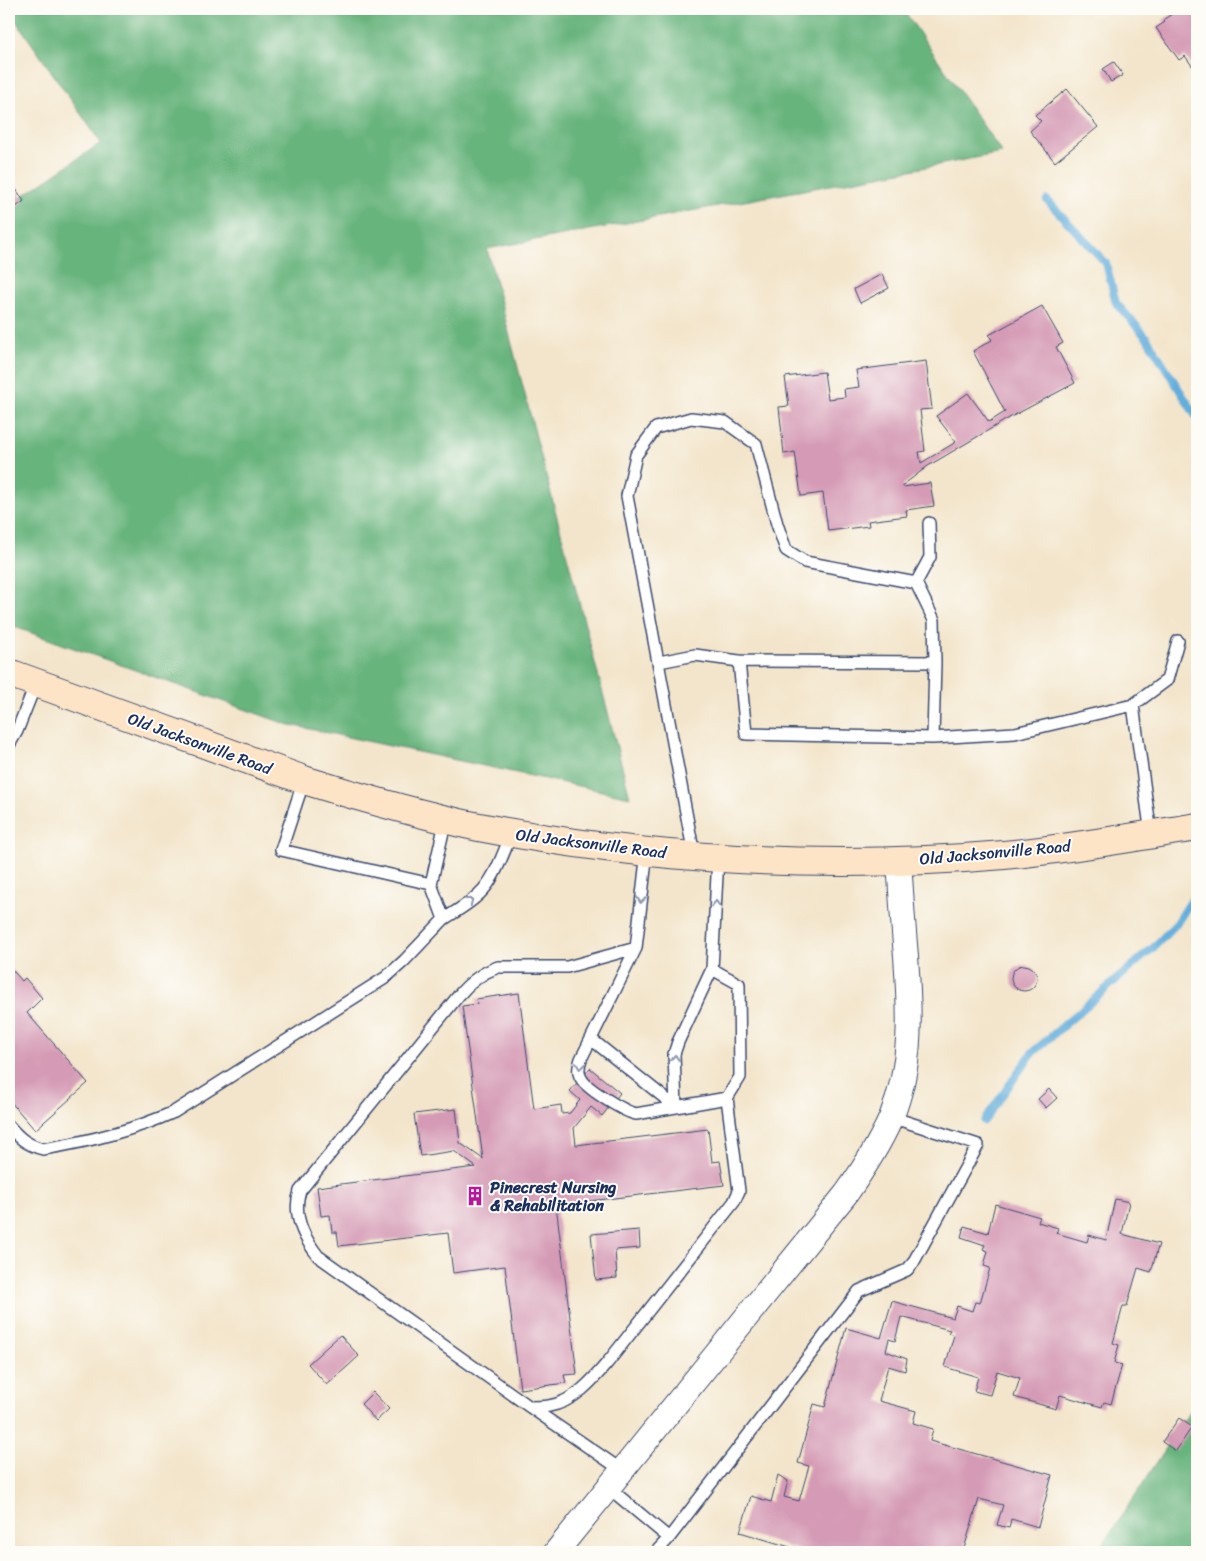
<svg xmlns="http://www.w3.org/2000/svg" width="1206" height="1561" font-family="Sriracha,sans-serif">
<style>
.forest{fill:#68b47d;stroke:#42726e}
.lines{fill:none;stroke-linecap:round;stroke-linejoin:round}
.stream{stroke:#63aedc;stroke-width:8}
.building{fill:#d59bb6}
.lane-casing{stroke:#3b4a6e;stroke-width:14}
.street-casing{stroke:#3b4a6e;stroke-width:26}
.secondary-casing{stroke:#3b4a6e;stroke-width:30}
.lane{stroke:#fff;stroke-width:11}
.street{stroke:#fff;stroke-width:24}
.secondary{stroke:#fee4c6;stroke-width:28}
.oneway{stroke:#8d97ae}
.labels{text-anchor:middle;stroke-width:4;stroke-linejoin:round;paint-order:stroke}
.street-label{font-size:16px;fill:#1b2f5e;stroke:#fdfcf7}
.poi-label{font-size:16px;font-weight:bold;fill:#1b2f5e;stroke:#fdfcf7;text-anchor:start}
</style>
<rect width="100%" height="100%" fill="#fdfcf7"/>
<filter id="ink" filterUnits="userSpaceOnUse"><feTurbulence type="fractalNoise" baseFrequency=".02" numOctaves="2"/><feDisplacementMap in="SourceGraphic" scale="10" xChannelSelector="R" yChannelSelector="G"/><feConvolveMatrix kernelMatrix="1 2 1 2 8 2 1 2 1" color-interpolation-filters="sRGB"/></filter>
<filter id="wash" filterUnits="userSpaceOnUse"><feTurbulence type="fractalNoise" baseFrequency=".0096" numOctaves="4" result="noise"/><feDisplacementMap in="SourceGraphic" scale="20" xChannelSelector="R" yChannelSelector="G"/><feGaussianBlur stdDeviation="1.12" result="paint"/><feColorMatrix in="noise" values="0 0 0 0 0 0 0 0 0 0 0 0 0 0 0 0 0 1.4 0 .05"/><feComposite in="paint" operator="in"/></filter>
<g filter="url(#wash)">
<rect width="100%" height="100%" fill="#f3e5cb"/>
<path class="forest" d="M9 9H903L1002 153 487 249 630 797 286 724 9 625V205L101 143 9 11Z
M1197 1401V1552H1098Z"/>
<g class="lines">
<path class="stream" d="M1047 200 1106 263 1116 303 1147 338 1197 418
M984 1121 1032 1053 1154 947 1177 923 1197 891"/>
</g>
<g id="blocks">
<path class="building" d="M1179 9H1197V64L1193 67 1185 56 1179 60 1156 28 1165 22 1163 20Z
M1114 62 1123 75 1111 82 1103 69Z
M1067 89 1098 127 1055 162 1030 131 1041 121 1035 115Z
M9 179 24 201 9 212Z
M882 274 889 288 860 303 854 289Z
M1042 306 1063 343 1056 347 1075 383 1009 418 928 466 903 485V487L930 483 934 506 906 510 907 516 868 521 869 526 828 531 823 493 801 496 795 452 784 454 779 407 789 406 785 377 824 372 828 399 845 397 844 389 859 387 856 370 926 361 932 409 920 410 925 451 919 452 921 463 956 442 936 416 968 393 989 422 1005 412 973 351 992 340 989 335Z
M1011 978a13 13 0 1 1 26 0a13 13 0 1 1-26 0Z
M9 966 22 981 25 978 42 998 27 1013 88 1083 35 1130 9 1100Z
M519 993 534 1109 561 1105 562 1114 570 1113 580 1100 570 1091 590 1068 620 1093 602 1116 591 1107 574 1128 576 1145 708 1129 712 1162 720 1161 724 1185 556 1205 577 1374 564 1375 566 1383 520 1389 505 1266 453 1273 448 1233 339 1246 337 1232H332L330 1215 321 1216 317 1187 476 1167 454 1151 420 1156 414 1114 456 1109 460 1143 483 1159 462 1006 477 1004 476 999Z
M1049 1089 1057 1098 1046 1108 1038 1099Z
M1115 1199 1129 1202 1122 1234 1159 1244 1151 1272 1138 1268 1127 1306H1123L1113 1343 1119 1345 1114 1363 1122 1365 1111 1404 1104 1402 1102 1407 1060 1395 1056 1409 1014 1397 1020 1378 997 1371 990 1395 974 1391 978 1377 945 1367 954 1335 948 1333 950 1330 901 1317 895 1341 889 1339 886 1351 907 1359 905 1371 888 1366 879 1401 916 1411 913 1423 933 1429 930 1441 1052 1475 1038 1527 1011 1519 1009 1528 997 1525 1003 1505 979 1499 963 1552H806L740 1532 751 1496 771 1502 778 1475 788 1481 784 1497 799 1501 809 1466 798 1463 814 1404 825 1407 846 1328 881 1338 892 1301 953 1318 957 1306 972 1311 975 1302 980 1303 990 1268 984 1266 988 1251 983 1249 985 1245 961 1237 964 1226 988 1233 995 1204 1040 1217 1038 1222 1058 1228 1056 1233 1087 1242 1089 1235 1106 1240Z
M639 1230 640 1248 615 1250 617 1278 596 1280 591 1234Z
M340 1335 359 1356 327 1385 308 1364Z
M373 1392 389 1409 376 1421 361 1404Z
M1179 1418 1192 1427 1176 1451 1162 1442Z"/>
</g>
</g>
<g filter="url(#ink)">
<use href="#blocks" fill-opacity="0" stroke="#3b4a6e" stroke-width="1"/>
<g class="lines">
<defs>
<path id="lane" d="M916 583 930 557 929 523
M659 662 695 655 739 661
M933 738 935 662 739 661 746 734 933 738 1015 733 1133 705
M9 745 17 731 36 683
M304 780 281 850 431 884
M446 819 431 884 444 919C461 908 481 897 491 879 500 865 505 848 512 833
M1151 834 1133 705 1167 680 1178 641
M647 851 636 948 581 1059C579 1065 577 1072 581 1078 585 1088 625 1112 636 1114L727 1098
M694 855 627 496 636 455 656 428 691 418 725 422 756 444 777 524 786 550 805 562 916 583 934 620 935 662
M591 1039 676 1107
M676 1107 674 1054 678 1042 712 969 718 857
M9 1126C19 1138 27 1145 43 1149 86 1142 134 1130 174 1112L385 978 404 961 444 919
M530 1407C536 1407 543 1407 549 1406 574 1402 593 1380 608 1362L734 1202 739 1191 727 1098 740 1077 739 984 712 969
M623 1471 530 1407 318 1256C304 1238 292 1214 300 1191L459 995C470 982 481 973 498 967H567L636 948
M609 1488 669 1538
M656 1552 669 1538 859 1291 907 1270 913 1263 978 1145 891 1117"/>
<path id="street" d="M556 1552 846 1194C863 1170 879 1145 891 1118 913 1064 910 1012 906 956 903 924 901 892 899 860"/>
<path id="secondary" d="M9 673 304 780C362 798 420 815 479 827 651 860 830 870 1004 855 1069 849 1133 837 1197 827"/>
</defs>
<use href="#lane" class="lane-casing"/>
<use href="#street" class="street-casing"/>
<use href="#secondary" class="secondary-casing"/>
<use href="#lane" class="lane"/>
<use href="#street" class="street"/>
<use href="#secondary" class="secondary"/>
</g>
<defs><path id="oneway-chevron" d="M-2-3.5L2.5 0L-2 3.5" fill="none" stroke-width="1.6" stroke-linecap="round" stroke-linejoin="round" transform="scale(1.25)"/></defs>
<g class="oneway">
<use href="#oneway-chevron" transform="translate(641 900) rotate(96)"/>
<use href="#oneway-chevron" transform="translate(470 901) rotate(-38)"/>
<use href="#oneway-chevron" transform="translate(716 904) rotate(-87)"/>
<use href="#oneway-chevron" transform="translate(675 1058) rotate(-88)"/>
<use href="#oneway-chevron" transform="translate(580 1066) rotate(97)"/>
</g>
</g>
<defs>
<symbol id="building-bare" viewBox="-9 -9 18 18"><path d="M-4-6H4V6H1V3H-1V6H-4ZM-2.5-4.3h1.7v1.8h-1.7ZM.8-4.3h1.7v1.8H.8ZM-2.5-1h1.7V.8h-1.7ZM.8-1h1.7V.8H.8Z" fill="#b5179e" stroke="#fdfcf7" stroke-width="2.5" paint-order="stroke"/></symbol>
</defs>
<g fill-rule="evenodd">
<use href="#building-bare" x="461" y="1182" width="28" height="28"/>
</g>
<g class="labels">
<g class="street-label">
<text transform="translate(200 743) rotate(20)" y="6">Old Jacksonville Road</text>
<text transform="translate(591 843) rotate(7)" y="6">Old Jacksonville Road</text>
<text transform="translate(995 852) rotate(-5)" y="6">Old Jacksonville Road</text>
</g>
<g class="poi-label">
<text x="490" y="1193">Pinecrest Nursing<tspan x="490" dy="18">&amp; Rehabilitation</tspan></text>
</g>
</g>
<rect width="1206" height="1561" fill="none" stroke="#fdfcf7" stroke-width="30"/>
</svg>
